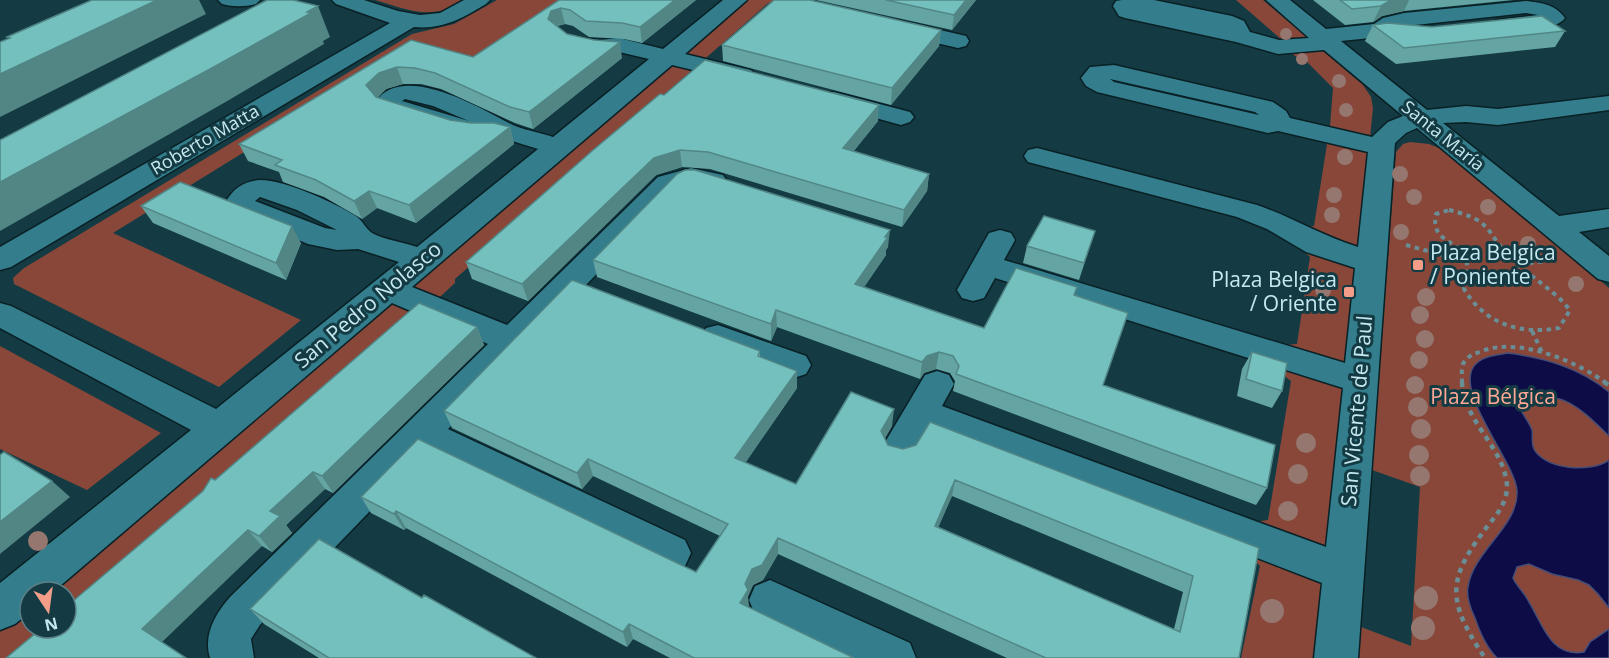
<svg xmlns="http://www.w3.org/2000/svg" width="1609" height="658" font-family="'Open Sans',sans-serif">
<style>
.green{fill:#884739}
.water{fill:#0d0c46;stroke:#444e79;stroke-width:1.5}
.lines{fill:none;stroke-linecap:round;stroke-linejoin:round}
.minor-casing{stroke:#092025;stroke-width:3}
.path-far1{stroke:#698e96;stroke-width:4;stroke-dasharray:4.5 4.5;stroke-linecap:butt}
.path{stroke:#698e96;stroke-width:4.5;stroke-dasharray:5 5;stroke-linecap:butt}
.minor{fill:#337d8c;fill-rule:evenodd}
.tree{fill:#957770}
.wall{fill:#64a5a3;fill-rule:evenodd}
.shaded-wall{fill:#518685}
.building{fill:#74c0be;stroke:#518685;stroke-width:1.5;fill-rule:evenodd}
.poi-dot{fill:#f49e8a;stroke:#143b43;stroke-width:2}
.labels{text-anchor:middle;stroke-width:6;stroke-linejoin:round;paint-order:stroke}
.far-street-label{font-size:18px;fill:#c6e8f0;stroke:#143b43}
.poi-label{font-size:21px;fill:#c6e8f0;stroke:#143b43;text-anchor:start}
.street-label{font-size:21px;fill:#c6e8f0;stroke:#143b43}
.park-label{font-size:21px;fill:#fea895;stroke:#143b43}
</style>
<rect width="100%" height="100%" fill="#143b43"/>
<path class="green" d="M375 0H467C431 21 412 11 375 0Z
M497 0H570L478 62 418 45 113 233 301 320 219 387 14 284 13 278 24 268 412 34 454 24Z
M747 0H776L767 4 455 279V283L429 307 66 619V592H43Z
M1236 0H1263L1363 85 1371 97 1373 108 1318 658H1241L1260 566 1248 554 1254 522 1268 520 1291 381 1282 374 1285 345 1297 344 1310 257 1301 249 1306 227 1314 226 1327 144 1319 140 1323 126H1330L1333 88 1303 58 1295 56 1280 42 1282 40Z
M1410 142 1429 144 1449 152 1609 288V658H1359L1361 627 1411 646 1420 487 1372 470 1396 152 1403 144Z
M0 346 161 433 87 490 0 449Z
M30 603V628H55L21 658H0V628Z"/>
<path class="water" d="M1508 353C1545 358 1580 368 1609 392V436C1579 407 1564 391 1520 396L1517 400C1519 411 1528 419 1532 430 1533 436 1531 443 1534 449 1545 470 1591 473 1609 460V608L1598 594 1589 585 1578 580 1552 574 1529 564 1517 567 1513 578C1517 587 1525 593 1529 602 1543 625 1551 658 1584 652L1590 642 1609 629V658H1497C1486 647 1480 633 1475 618 1471 610 1466 596 1468 587 1473 551 1519 526 1517 491 1516 462 1447 385 1478 362 1487 355 1498 355 1508 353Z"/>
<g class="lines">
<defs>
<path id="minor" d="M218 0H260L256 4C245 7 233 7 222 4Z
M332 0H364L398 11 420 15 440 13 464 0H490L486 4C463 18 442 30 414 27L11 267 0 270V247L390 23 336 4Z
M723 0H747L685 54 751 70 755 75 751 80 743 82 672 65 412 287 507 325 658 177 691 168 723 175 727 181 723 187 713 189 692 185 678 189 448 429 685 540 691 553 685 566 670 571 655 566 426 453 260 625 251 639 254 658H210C203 635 215 614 230 597L488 344 392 303 53 592H30V612L15 624 0 630V583L191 430 0 328V303L11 306 216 409 399 262 358 249 337 250 308 244 235 213 226 201C234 188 244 181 260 180 286 180 335 203 356 216 363 221 366 229 372 233 385 240 403 242 417 247L538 149 499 137 476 138 456 135 383 111 375 102C402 62 477 106 509 123 522 130 539 132 553 137L649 59 619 52 599 54 569 49 566 44 569 39 577 37 599 40 619 38 663 49ZM405 99 433 106 469 121 402 101ZM260 197 297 210 337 230 325 228 255 201Z
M1122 0H1154L1232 16 1244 21 1250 32 1279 40 1309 38 1266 0H1290L1326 29 1374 24 1383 18 1404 13 1526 1C1542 3 1555 4 1565 18 1556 31 1511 33 1496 30L1493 25 1496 20 1538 15 1526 13 1406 26 1422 29 1425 34 1422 39 1414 41 1380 37 1341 41 1427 110 1466 106 1498 109 1609 96V110L1498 125 1466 122 1443 123 1559 216 1609 209V227L1579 232 1609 256V282L1598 279 1417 128 1406 133 1395 143 1358 658H1314L1322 583 929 431 913 460 900 464 887 460 881 449 925 375 937 371 949 375 954 384 942 406 1326 547 1343 388 995 278 984 298 973 301 962 298 957 290 989 233 1000 230 1011 233 1015 240 1004 260 1345 363 1355 268 1306 252 1267 229 1237 217 1028 162 1024 156 1028 150 1037 148 1257 205C1292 217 1322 236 1358 247L1368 152 1278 131 1268 133 1097 92 1086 86 1081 78 1090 67 1114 65 1273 102 1286 111 1290 118 1372 137 1388 122 1403 116 1324 50 1278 54 1236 42 1125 18 1119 16 1113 6 1116 1ZM1110 79 1255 112 1259 115 1114 82Z
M897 20 966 36 969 41 966 46 958 48 889 32 886 27 889 22Z
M834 92 910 112 914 117 910 122 901 125 825 104 822 99 825 94Z
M718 325 806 356 811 365 806 374 794 378 706 346 701 337 706 328Z
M770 580 910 643 916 658H846L755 614 749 600 755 586Z"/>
</defs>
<use href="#minor" class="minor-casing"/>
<path class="path-far1" d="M1449 210C1496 221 1484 233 1513 260 1529 275 1548 287 1563 302L1570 310 1559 328C1520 335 1485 324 1464 289 1466 279 1469 269 1466 260 1458 238 1430 243 1436 214Z
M1406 245 1468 262
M1520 264 1546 261
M1532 331 1542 352
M1462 383C1462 377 1461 370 1463 364 1467 356 1474 354 1482 351 1519 337 1576 361 1606 383"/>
<path class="path" d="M1462 382C1463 421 1505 448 1507 486 1507 501 1499 512 1490 523 1447 578 1445 599 1485 658
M1604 382 1609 385"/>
<use href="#minor" class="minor"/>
</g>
<g class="tree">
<circle cx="1286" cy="34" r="6"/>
<circle cx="1302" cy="59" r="6"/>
<circle cx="1339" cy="81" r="7"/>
<circle cx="1346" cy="110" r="7"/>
<circle cx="1345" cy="157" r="8"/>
<circle cx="1400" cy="174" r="8"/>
<circle cx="1334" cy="195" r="8"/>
<circle cx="1414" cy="197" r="8"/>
<circle cx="1488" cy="207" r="8"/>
<circle cx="1332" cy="215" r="8"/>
<circle cx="1401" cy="232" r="8"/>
<circle cx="1528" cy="244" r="8"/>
<circle cx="1576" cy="284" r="8"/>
<circle cx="1323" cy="290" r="8"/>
<circle cx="1426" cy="297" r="9"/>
<circle cx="1420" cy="315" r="9"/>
<circle cx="1425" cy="339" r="9"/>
<circle cx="1419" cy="360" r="9"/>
<circle cx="1415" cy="385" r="9"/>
<circle cx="1418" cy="407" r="10"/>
<circle cx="1421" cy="429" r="10"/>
<circle cx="1306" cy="443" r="10"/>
<circle cx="1419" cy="455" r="10"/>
<circle cx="1298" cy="474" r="10"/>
<circle cx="1420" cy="476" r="10"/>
<circle cx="1288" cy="511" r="10"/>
<circle cx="38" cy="541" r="10"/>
<circle cx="1426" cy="598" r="12"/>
<circle cx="1272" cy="611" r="12"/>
<circle cx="1423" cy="628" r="12"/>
</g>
<path class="wall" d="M559 0H696L642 43 624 39 589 37 573 26 565 24 557 26 567 34 622 58 533 129 515 123 441 89 421 84H403L386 89 378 97 450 120 510 127 514 144 416 223 377 208 362 219 324 197 283 182 279 172 248 161 239 144 411 40 473 57Z
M816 0H976L952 30Z
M1313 0H1513L1404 11 1382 16 1373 22 1345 25Z
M1373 25 1432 27 1565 31 1555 47 1396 64 1365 41Z
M941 30 939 46 891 105 723 61 722 45Z
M664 95 878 121 853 152 929 174 927 191 902 227 710 169 682 167 656 175 528 301 472 279 466 262Z
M141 206 301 243 286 280 153 223Z
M1095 231 1079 280 1023 263 1027 246Z
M888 247 886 250V255L864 287 984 328 1074 295 1103 385 1267 488 1256 505 953 391 955 381 950 373 936 369 924 373 920 379 777 327 771 341 597 277 593 260Z
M477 327 484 345 333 493 325 489 286 525 292 533 272 552 262 546 6 658Z
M760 351V357L797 371V388L745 463 796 484 892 426 885 438 888 445 1259 548 1239 658H1007L778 554 763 580 753 585 748 596V607L854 658H670L633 639 627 647 406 528 404 530 371 513 361 497 696 572 720 536 593 476 582 489 452 428 444 411ZM952 496 1183 592 1174 629 938 527Z
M1252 352 1282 391 1272 408 1237 396 1242 369Z
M422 598 536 658H319L264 624 250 609Z"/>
<path class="shaded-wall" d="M157 0H199L206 14 0 117V74Z
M675 0H696L642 43 640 27Z
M966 0H976L952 30 954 15Z
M1390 0H1409L1404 11 1382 16 1373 22 1381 6Z
M318 6 330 37 323 41 324 44 229 100 0 231V182Z
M561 8 565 24 554 27 548 19 551 11Z
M941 30 939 46 891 105 892 88Z
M620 42 622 58 533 129 529 112Z
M397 67 403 84 386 89 373 102 366 85 379 73Z
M879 105 878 121 842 165 843 148Z
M510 127 514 144 416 223 409 205Z
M680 150 682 167 656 175 528 301 522 284 654 158Z
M929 174 927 191 902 227 904 210Z
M369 191 377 208 362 219 354 201Z
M292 226 301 243 286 280 276 263Z
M890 230 888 247 886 250V255L854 302 855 284Z
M776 310 777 327 771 341V324Z
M477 327 484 345 333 493 322 476Z
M939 352 936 369 924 373 920 379 922 362 927 356Z
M797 371V388L737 475 735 458Z
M894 409 892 426 879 448 881 431Z
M588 459 593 476 582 489 577 473Z
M313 472 325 489 286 525 292 533 272 552 259 536 270 511Z
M955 480 952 496 932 542 935 526Z
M52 481 70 497 0 554V522Z
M396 511 406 528 404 530 394 514Z
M248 530 262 546 160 644 142 629Z
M778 538V554L763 580 753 585 748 596 749 606 742 618 740 603 745 584 752 569Z
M629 624 633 639 627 647 623 632Z"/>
<path class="building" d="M92 0H157L0 74V42L10 38 7 37Z
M267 0H293L318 6 307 12 311 13 212 68 0 182V140Z
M559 0H675L640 27 622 23 586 21 570 10 561 8 551 11 548 19 567 34 594 40 620 42 529 112 510 107 435 73 415 68 397 67 379 73 366 85 376 97 450 120 471 123H494L510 127 409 205 369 191 354 201 316 180 275 165 282 160 239 144 411 40 473 57Z
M774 0H810L941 30 892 88 722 45Z
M886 0H966L954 15Z
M1340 0H1391L1381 6 1352 9Z
M1542 16 1565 31 1404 48 1373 25 1388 23 1432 27Z
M705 60 879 105 843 148 929 174 904 210 708 152 680 150 654 158 522 284 466 262 592 151 660 94 664 95Z
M685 170H695L890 230 885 237H888L855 284 984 328 1016 268 1077 287 1074 295 1128 313 1103 385 1275 445 1267 488 956 374 959 366 953 356 939 352 927 356 922 362 776 310 771 324 593 260 677 174Z
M180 182 292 226 276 263 141 206Z
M1044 216 1095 231 1084 263 1027 246Z
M572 280 760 351 758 356 797 371 735 458 796 484 851 392 894 409 881 431 888 445 903 449 916 445 930 422 1259 548 1239 658H1046L778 538 762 565 752 569 745 584 748 590 740 603 854 658H694L629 624 623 632 396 511 394 514 361 497 418 439 696 572 728 524 588 459 577 473 444 411ZM955 480 1193 576 1180 632 935 526Z
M419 303 477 327 322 476 313 472 270 511 280 516 259 536 248 530 142 629 186 658H6L42 628H66V607L203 491 211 478 215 480Z
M1252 352 1287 363 1282 391 1246 379Z
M4 452 52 481 0 522V455Z
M319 539 422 598 424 595 536 658H329L250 609Z"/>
<g class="poi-dot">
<rect x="1412" y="259" width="12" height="12" rx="3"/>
<rect x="1343" y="286" width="12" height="12" rx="3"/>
</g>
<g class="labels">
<g class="far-street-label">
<text transform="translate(1443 136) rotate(39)" y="6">Santa María</text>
<text transform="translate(205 140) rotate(-30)" y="6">Roberto Matta</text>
</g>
<g class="poi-label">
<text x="1430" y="260">Plaza Belgica<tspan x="1430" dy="24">/ Poniente</tspan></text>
<text x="1337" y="287" text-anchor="end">Plaza Belgica<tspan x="1337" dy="24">/ Oriente</tspan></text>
</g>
<g class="street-label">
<text transform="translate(368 305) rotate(-40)" y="7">San Pedro Nolasco</text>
<text transform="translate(1357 411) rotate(-85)" y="7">San Vicente de Paul</text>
</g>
<g class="park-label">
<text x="1493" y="404">Plaza Bélgica</text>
</g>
</g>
<g transform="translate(48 610) rotate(167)"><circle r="28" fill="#143b43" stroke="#5b8088" stroke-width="1.5"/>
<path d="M0-4.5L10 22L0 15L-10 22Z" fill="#f49e8a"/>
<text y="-9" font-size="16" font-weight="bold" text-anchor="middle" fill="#c6e8f0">N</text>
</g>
</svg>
